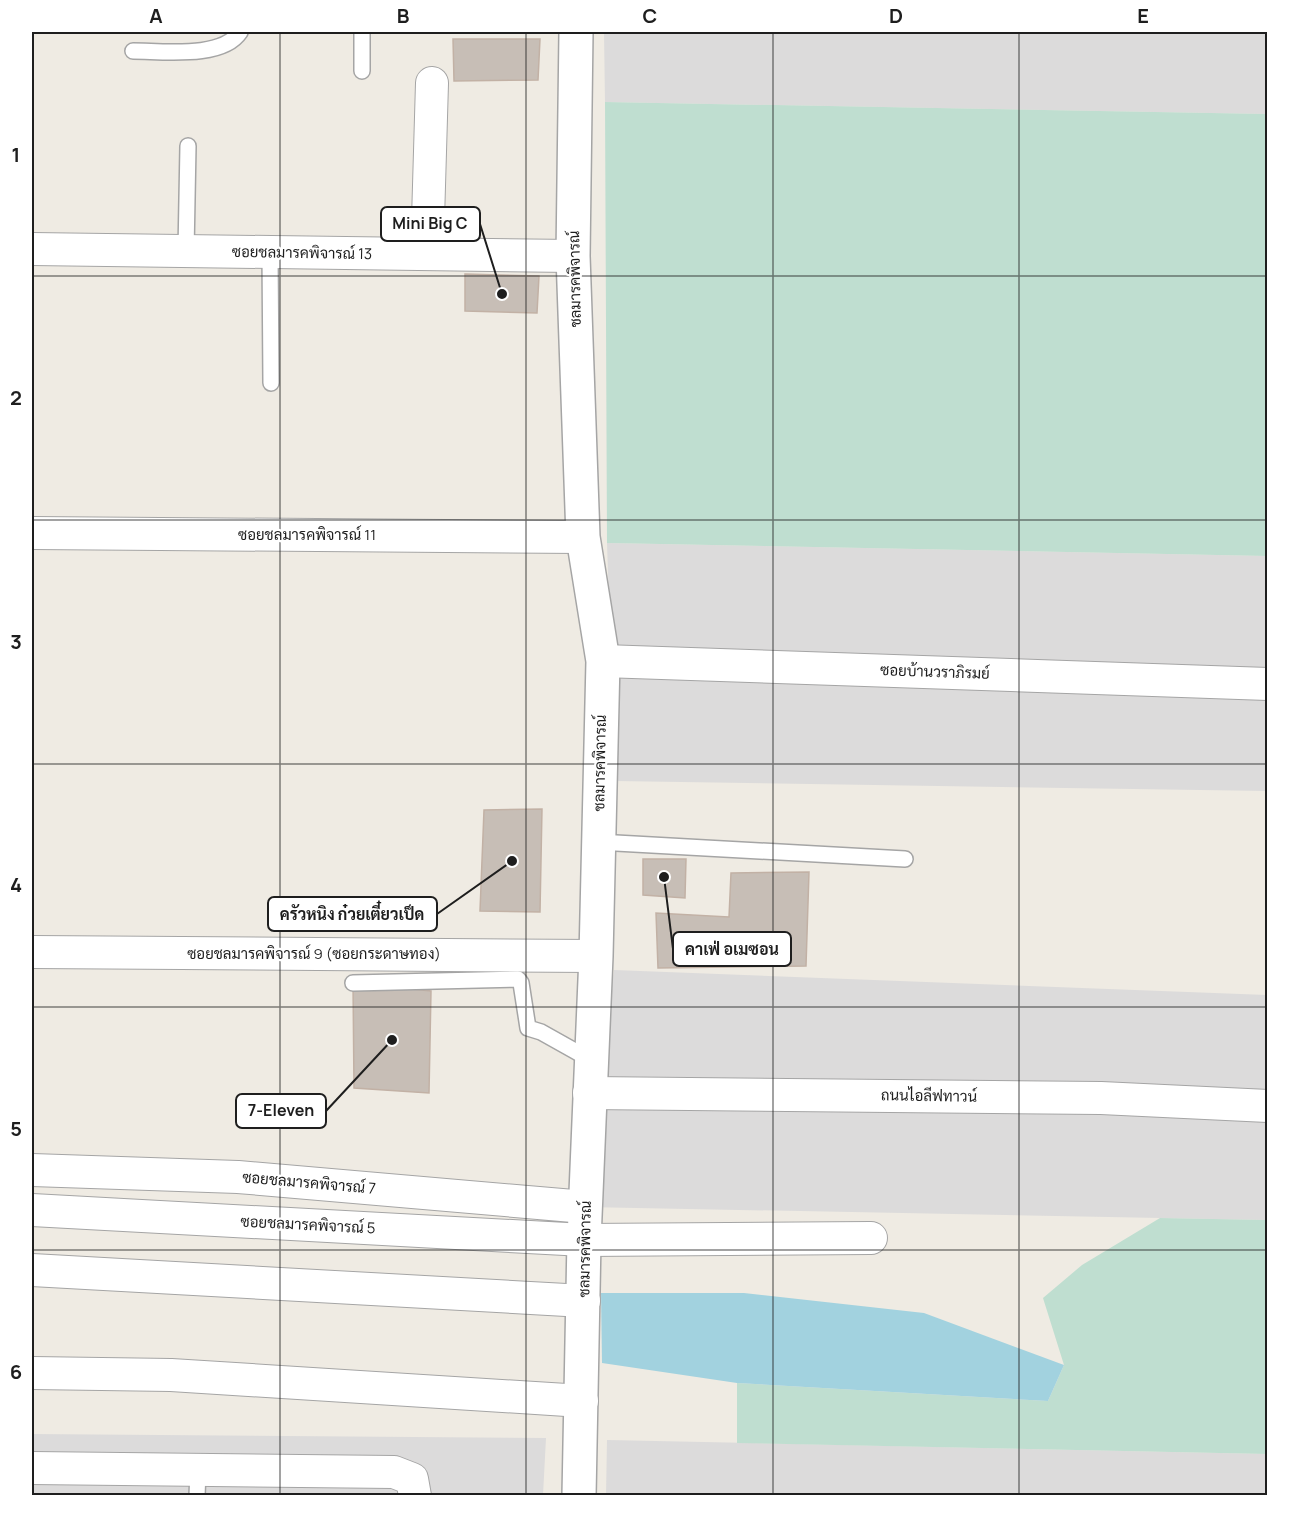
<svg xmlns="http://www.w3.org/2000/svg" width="1299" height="1527" font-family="Manrope,Sarabun,sans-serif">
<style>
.residential{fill:#dcdbdb}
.wetland{fill:#bfded0}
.water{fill:#a2d2df}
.building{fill:#c7beb6;stroke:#c2b1a5;stroke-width:1.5}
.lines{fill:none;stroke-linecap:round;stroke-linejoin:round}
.service-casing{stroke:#a5a5a5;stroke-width:18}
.minor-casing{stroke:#a5a5a5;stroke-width:34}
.tertiary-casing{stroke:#a5a5a5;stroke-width:36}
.service{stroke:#fff;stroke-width:15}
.minor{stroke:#fff;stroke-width:32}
.tertiary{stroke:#fff;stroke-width:33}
.grid{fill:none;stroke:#1e1e1e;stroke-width:1.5;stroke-opacity:0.55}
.labels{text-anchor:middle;stroke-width:4.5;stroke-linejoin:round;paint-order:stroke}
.street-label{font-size:15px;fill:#1e1e1e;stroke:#fff}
.leader{fill:none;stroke:#1e1e1e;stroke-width:2}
.callout-dot{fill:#1e1e1e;stroke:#fff;stroke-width:2}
.callout{fill:#fff;stroke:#1e1e1e;stroke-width:2}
.callout-label{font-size:16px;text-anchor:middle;font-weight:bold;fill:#1e1e1e}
.neatline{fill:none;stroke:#1e1e1e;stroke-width:2}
.grid-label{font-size:20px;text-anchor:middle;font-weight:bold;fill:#1e1e1e}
</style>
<rect width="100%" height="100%" fill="#efebe3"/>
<path class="residential" d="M604 32H1267V114L605 102Z
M607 543 1267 556V791L615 781Z
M614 970 1267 995V1220L585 1207Z
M32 1434 546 1438 543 1495 32 1496Z
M607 1440 1267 1454V1495H606Z"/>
<path class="wetland" d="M605 102 1267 114V556L607 543Z
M1160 1218 1267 1220V1454L737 1443V1383L1048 1401 1064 1365 1043 1298 1082 1265Z"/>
<path class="water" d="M601 1293H744L924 1313 1064 1365 1048 1401 737 1383 602 1363Z"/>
<path class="building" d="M453 39H540L538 80 454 81Z
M465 274 539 276 537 313 465 311Z
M542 809 540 912 480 911 484 810Z
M643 859H686L685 898 643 895Z
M809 872 806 966 658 968 656 913 729 917 731 873Z
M353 983 431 991 429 1093 354 1088Z"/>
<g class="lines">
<defs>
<path id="service" d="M362 32V71
M133 51C163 51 222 59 240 32
M186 251 188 146
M270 252 271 383
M598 842 905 859
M353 983 518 979 521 983 528 1028 541 1032 591 1060
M197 1496 198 1471"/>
<path id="minor" d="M32 249 573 256
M427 254 432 83
M32 533 583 537
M603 661 1268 684
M32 952 596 956
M589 1093 1101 1098 1268 1106
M32 1170 238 1177 585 1207
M32 1210 584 1240 871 1238
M32 1270 584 1301
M32 1373 171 1375 582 1401
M32 1468 394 1472 412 1479 415 1496"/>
<path id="tertiary" d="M576 32 573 256 583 537 603 661 596 956 584 1240 579 1496"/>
</defs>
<use href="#service" class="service-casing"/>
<use href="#minor" class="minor-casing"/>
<use href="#tertiary" class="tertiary-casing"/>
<use href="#service" class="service"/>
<use href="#minor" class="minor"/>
<use href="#tertiary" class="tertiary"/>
</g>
<path class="grid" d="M280 32V1496M526 32V1496M773 32V1496M1019 32V1496M32 276H1268M32 520H1268M32 764H1268M32 1007H1268M32 1250H1268"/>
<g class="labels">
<g class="street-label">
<text transform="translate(302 253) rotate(1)" y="5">ซอยชลมารคพิจารณ์ 13</text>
<text transform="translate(575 279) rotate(-91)" y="5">ชลมารคพิจารณ์</text>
<text x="307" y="540">ซอยชลมารคพิจารณ์ 11</text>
<text transform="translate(935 672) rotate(2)" y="5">ซอยบ้านวราภิรมย์</text>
<text transform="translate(600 763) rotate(-89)" y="5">ชลมารคพิจารณ์</text>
<text x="314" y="959">ซอยชลมารคพิจารณ์ 9 (ซอยกระดาษทอง)</text>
<text transform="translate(929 1096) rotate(1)" y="5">ถนนไอลีฟทาวน์</text>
<text transform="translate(309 1183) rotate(5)" y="5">ซอยชลมารคพิจารณ์ 7</text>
<text transform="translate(308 1225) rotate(3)" y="5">ซอยชลมารคพิจารณ์ 5</text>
<text transform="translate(585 1249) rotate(-89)" y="5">ชลมารคพิจารณ์</text>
</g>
</g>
<path class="leader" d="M502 294L480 224M512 861L437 914M664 877L673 949M392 1040L326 1111"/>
<g class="callout-dot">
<circle cx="502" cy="294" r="6"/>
<circle cx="512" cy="861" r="6"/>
<circle cx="664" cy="877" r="6"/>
<circle cx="392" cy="1040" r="6"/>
</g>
<g class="callout">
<rect x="381" y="207" width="99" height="34" rx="6"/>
<rect x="268" y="897" width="169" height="34" rx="6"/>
<rect x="673" y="932" width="118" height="34" rx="6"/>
<rect x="236" y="1094" width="90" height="34" rx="6"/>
</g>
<g class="callout-label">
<text x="430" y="229">Mini Big C</text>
<text x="352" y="920">ครัวหนิง ก๋วยเตี๋ยวเป็ด</text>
<text x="732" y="955">คาเฟ่ อเมซอน</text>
<text x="281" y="1116">7-Eleven</text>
</g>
<rect width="1299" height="1527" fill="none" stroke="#ffffff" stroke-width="66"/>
<rect x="33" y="33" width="1233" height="1461" class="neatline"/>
<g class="grid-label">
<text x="156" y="23">A</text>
<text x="403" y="23">B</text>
<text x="650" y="23">C</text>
<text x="896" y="23">D</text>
<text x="1143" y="23">E</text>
<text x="16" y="162">1</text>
<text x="16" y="405">2</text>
<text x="16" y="649">3</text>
<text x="16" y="892">4</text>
<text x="16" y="1136">5</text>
<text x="16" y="1379">6</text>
</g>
</svg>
